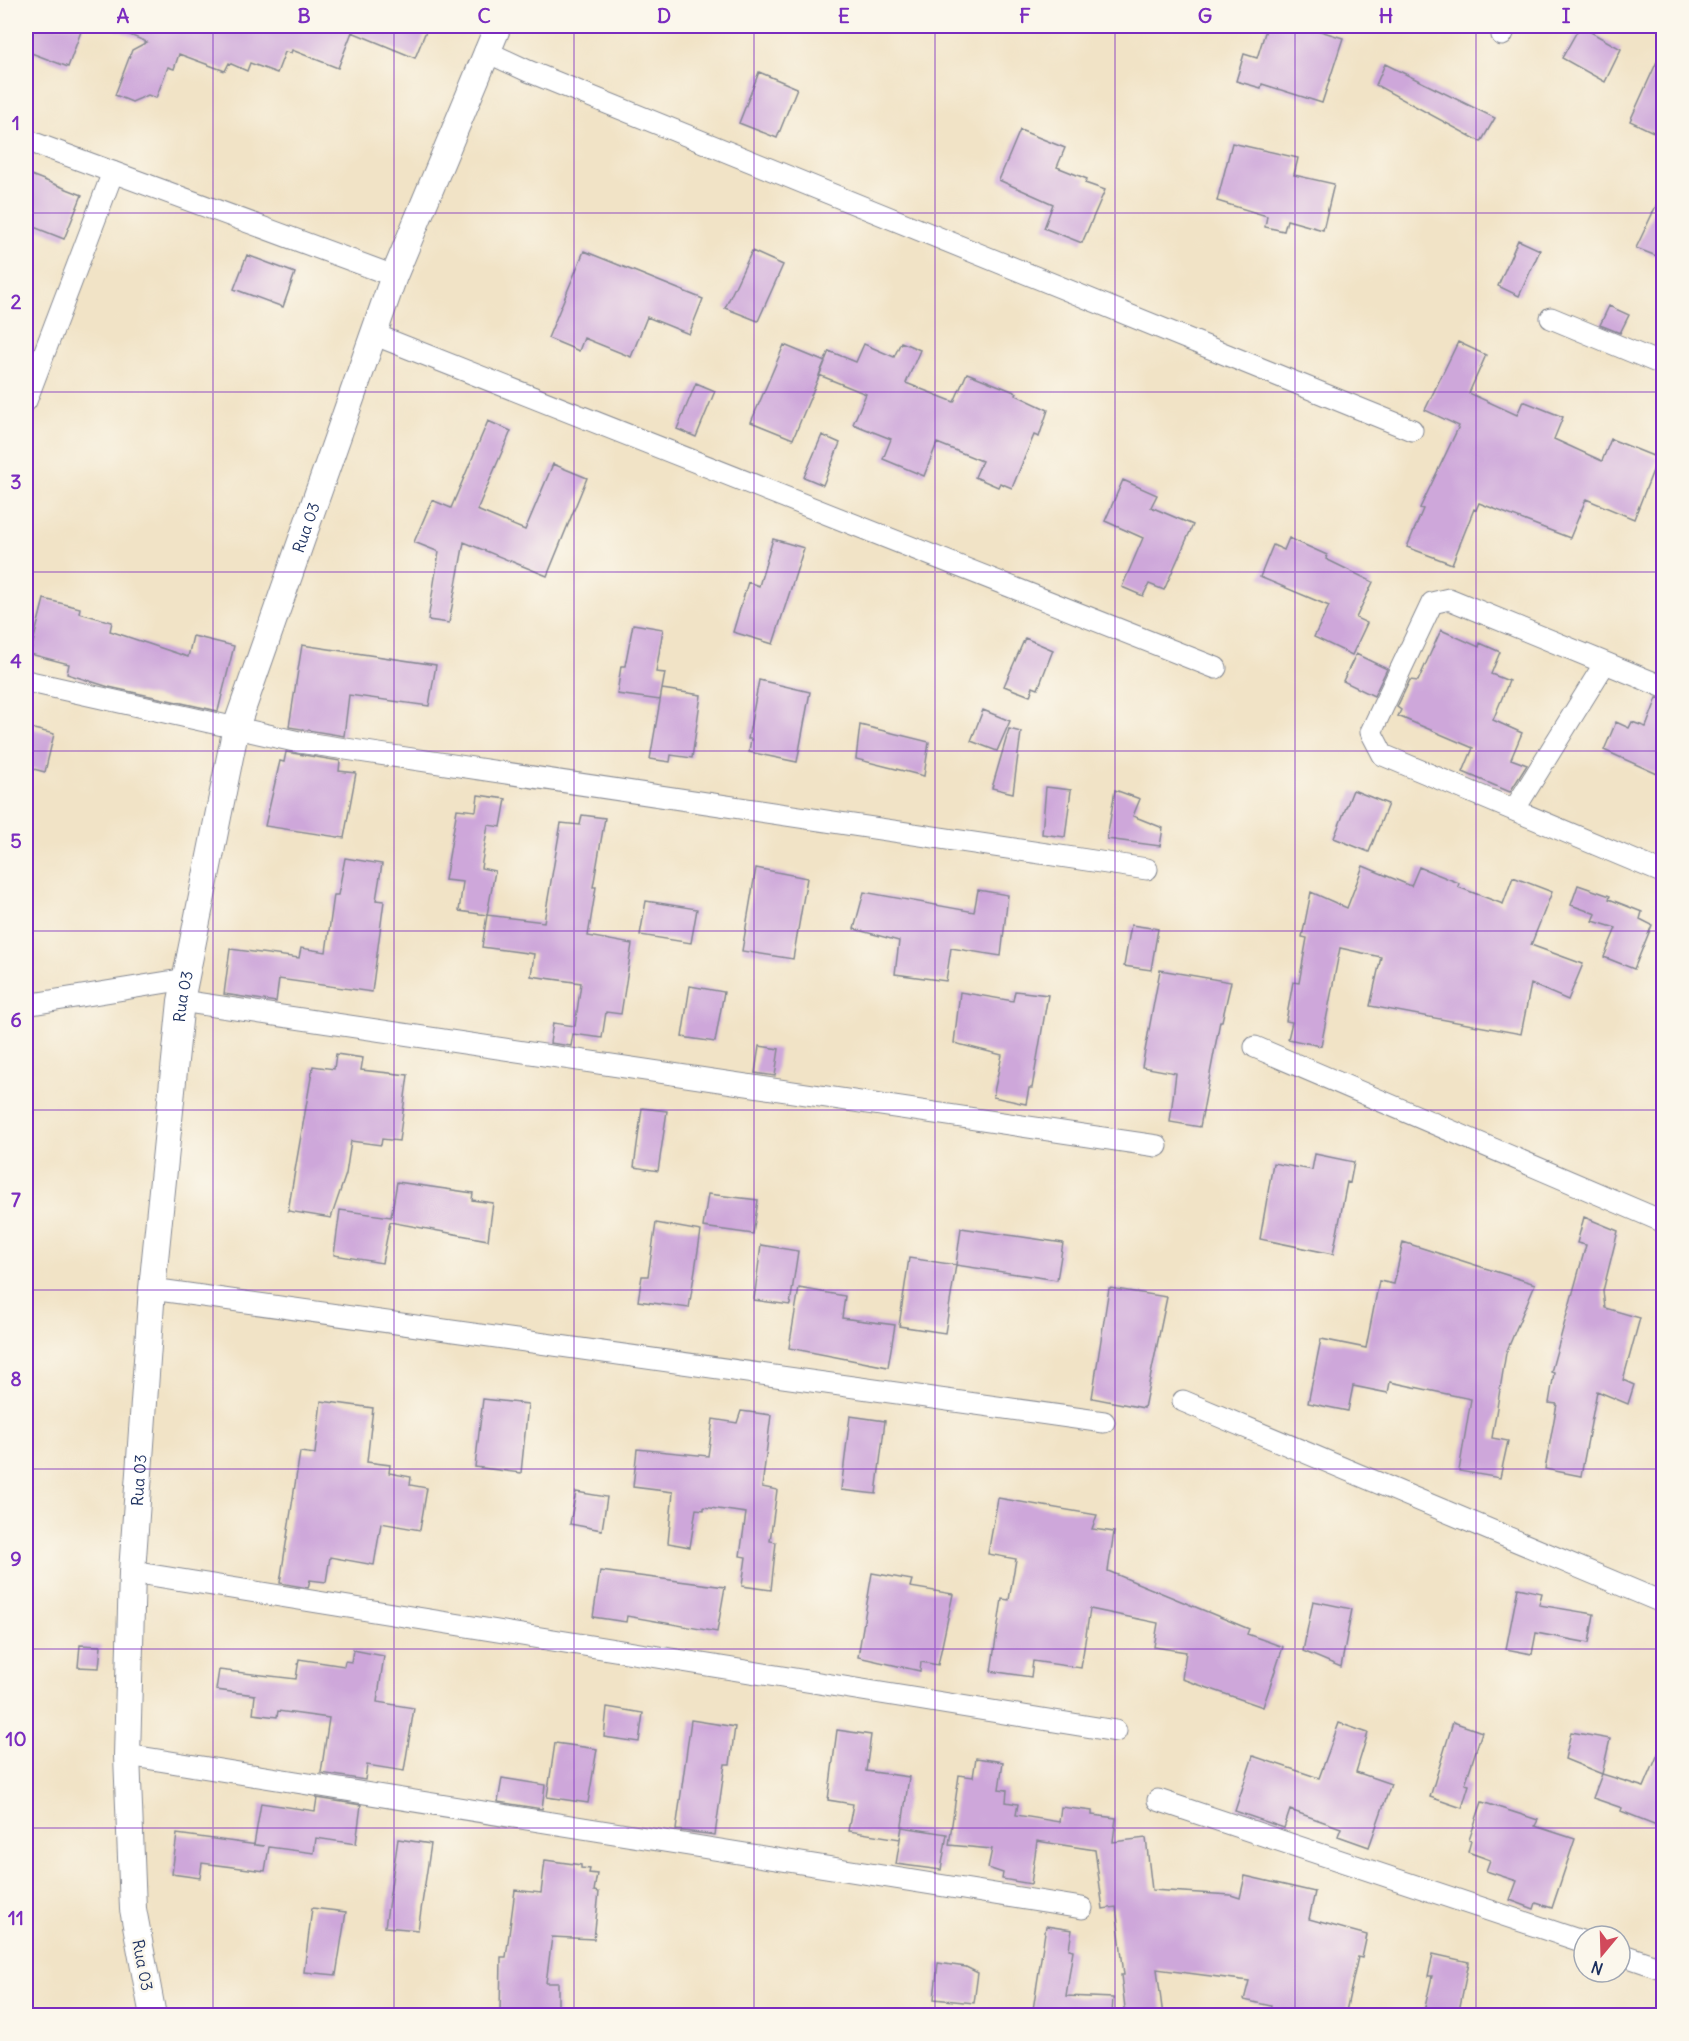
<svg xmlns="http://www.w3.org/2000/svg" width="1689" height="2041" font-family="Delius,sans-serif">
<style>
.building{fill:#cea7da}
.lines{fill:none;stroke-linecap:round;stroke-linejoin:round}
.minor-casing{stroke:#868992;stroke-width:23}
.tertiary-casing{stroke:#868992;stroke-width:28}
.minor{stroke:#fff;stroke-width:21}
.tertiary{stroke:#fff;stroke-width:26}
.grid{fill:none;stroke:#7b2cbf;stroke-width:1.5;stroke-opacity:0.55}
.labels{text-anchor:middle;stroke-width:5;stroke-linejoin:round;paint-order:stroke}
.street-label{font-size:16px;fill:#1b2f5e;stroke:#fbf7ec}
.neatline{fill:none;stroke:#7b2cbf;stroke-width:2}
.grid-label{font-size:20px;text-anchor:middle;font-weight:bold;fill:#7b2cbf}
</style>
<rect width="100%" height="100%" fill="#fbf7ec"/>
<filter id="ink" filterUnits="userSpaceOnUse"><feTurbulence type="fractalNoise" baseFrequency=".0167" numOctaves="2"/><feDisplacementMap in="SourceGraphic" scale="12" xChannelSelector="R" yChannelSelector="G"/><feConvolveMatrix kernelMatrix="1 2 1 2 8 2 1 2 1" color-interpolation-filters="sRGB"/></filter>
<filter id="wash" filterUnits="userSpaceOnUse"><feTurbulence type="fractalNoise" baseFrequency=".008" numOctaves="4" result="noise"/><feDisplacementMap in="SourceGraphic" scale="24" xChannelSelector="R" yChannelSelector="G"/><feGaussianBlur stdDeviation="1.35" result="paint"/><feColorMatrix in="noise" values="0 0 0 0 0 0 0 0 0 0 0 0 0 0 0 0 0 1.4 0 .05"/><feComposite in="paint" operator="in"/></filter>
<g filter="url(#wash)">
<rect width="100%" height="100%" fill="#f1e3c6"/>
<g id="blocks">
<path class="building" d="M30 26H83L68 67 26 51V38Z
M108 26H428L415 58 352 32 338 68 292 50 291 53 285 52 277 73 250 63 247 71 229 63 225 71 179 54 174 69 168 67 156 98 148 95 132 102 115 95 132 50 147 42Z
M1267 26H1304L1343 38 1322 103 1262 84 1261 88 1236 81 1244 54 1257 58Z
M1580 26 1621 49 1605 82 1562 58Z
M1664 46V137L1630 121Z
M1385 64 1495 118 1481 142 1376 85Z
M759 72 797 88 777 138 739 123Z
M1020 130 1065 148 1057 167 1087 179 1085 183 1105 190 1082 243 1044 228 1053 204 999 180Z
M1232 143 1298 158 1294 175 1334 184 1323 230 1287 220 1284 231 1265 227 1267 216 1217 201Z
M26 173 82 195 64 239 26 224Z
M1664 189V259L1636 248Z
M1518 240 1540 250 1519 296 1498 286Z
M584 251 703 299 689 334 647 317 631 357 584 338 579 351 548 338Z
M752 251 783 265 758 321 725 308Z
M247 255 295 273 283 307 234 289Z
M1609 306 1629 315 1620 333 1600 325Z
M901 342 920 350 906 383 954 402 967 373 1017 393 1016 395 1048 410 1039 437 1034 435 1012 488 1000 483 998 487 975 477 982 461 937 443 924 476 883 459 891 439 853 424 866 394 819 375 829 351 856 362 864 344 894 357Z
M1458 342 1486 355 1469 393 1517 415 1523 401 1563 417 1554 439 1602 461 1611 439 1658 458 1634 519 1586 499 1570 538 1479 503 1476 510 1474 509 1452 564 1407 547 1423 509 1420 508 1459 426 1425 410Z
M784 345 825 362 793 439 751 422Z
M696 383 715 391 696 437 677 429Z
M488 421 511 431 477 510 525 530 553 464 587 478 547 576 464 542 449 623 428 620 439 552 414 542 432 500 451 508Z
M822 435 840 443 823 485 804 477Z
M1123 480 1157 495 1151 507 1193 525 1164 590 1149 584 1143 596 1122 587 1143 538 1105 521Z
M1289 538 1327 555 1326 559 1373 582 1356 618 1367 623 1352 655 1314 637 1329 606 1260 577 1273 545 1284 550Z
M773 539 804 548 773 644 733 632 748 582 759 586Z
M44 599 80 608 79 613 112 622 110 631 188 657 193 636 234 646 218 711 109 687 67 674 69 664 30 654Z
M633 624 663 629 656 672 665 673 660 700 617 694 621 666H625Z
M1441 630 1479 647 1480 643 1500 652 1491 674 1509 681 1493 720 1522 733 1511 759 1527 765 1510 792 1463 772 1473 748 1398 716 1401 710 1397 707 1410 680 1418 681Z
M1025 638 1053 650 1038 689 1033 687 1030 696 1004 686Z
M302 645 436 665 429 706 349 695 344 736 289 727Z
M1356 654 1387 669 1374 696 1343 681Z
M759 680 810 692 797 762 749 752 751 739H748Z
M662 689 701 695 692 758 671 755 670 762 650 759Z
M1657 698 1664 699V777L1604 750 1616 722 1629 728 1632 722 1646 727Z
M983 710 1010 721 997 751 971 741Z
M860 725 929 742 924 776 856 759Z
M26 727 54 734 45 772 26 767Z
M1009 729 1021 732 1013 793 992 788Z
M286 752 340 761 339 771 356 773 344 838 265 826 280 761 284 762Z
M1046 787 1071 790 1065 837 1042 834Z
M1115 790 1140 799 1133 816 1163 828 1160 846 1107 839Z
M1353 790 1388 804 1369 852 1334 838Z
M478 795 506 799 501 827 488 825 481 868 495 871 487 915 459 911 463 882 445 880 457 809 476 811Z
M582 815 605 818 593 887H596L588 936 632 944 621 1014 606 1012 602 1038 573 1034 571 1046 550 1043 553 1023 575 1026 581 983 531 976 534 954 482 947 487 915 544 922 561 823 580 825Z
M345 858 382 864 376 900 384 901 372 992 279 979 276 1002 224 994 230 949 299 958 301 948 326 952 334 895H338Z
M1363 866 1411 886 1419 867 1459 883 1458 887 1503 904 1513 877 1552 892 1531 945 1583 964 1568 1000 1531 984 1521 1034 1370 1006 1381 957 1340 948 1321 1046 1288 1039 1292 1022 1286 1021 1293 982 1299 983 1307 938 1302 937 1311 892 1347 908Z
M756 868 807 878 793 959 742 951Z
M1578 885 1610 896 1609 899 1642 912 1640 919 1652 925 1634 969 1604 957 1616 928 1593 921 1596 914 1571 905Z
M978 890 1008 895 1001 956 951 948 946 981 895 974 899 941 854 929 864 892 974 912Z
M646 901 697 909 691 943 640 935Z
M1131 925 1158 929 1151 970 1124 966Z
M1160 970 1231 982 1222 1021H1220L1200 1127 1170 1122 1176 1073 1142 1067Z
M690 986 724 992 715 1042 682 1037Z
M1015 991 1048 995 1032 1088H1029L1026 1104 993 1097 1002 1055 954 1043 960 992 1013 1001Z
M759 1046 779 1049 775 1076 755 1073Z
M336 1054 363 1058 361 1070 408 1075 399 1141 382 1139 381 1145 351 1141 346 1174 331 1218 288 1211 313 1066 334 1069Z
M642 1108 667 1111 658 1171 634 1167Z
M1315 1154 1354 1162 1350 1183 1347 1182 1333 1254 1260 1239 1273 1163 1312 1170Z
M397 1182 473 1193 472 1200 493 1203 488 1240 390 1222 382 1263 334 1255 340 1210 391 1217Z
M708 1194 758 1200 753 1234 703 1227Z
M1584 1217 1618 1231 1603 1291 1605 1308 1640 1318 1623 1380 1634 1385 1628 1404 1597 1391 1581 1476 1545 1469 1557 1404 1549 1403 1554 1373 1551 1372 1586 1245 1577 1243Z
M656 1223 701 1231 689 1308 638 1301 642 1276H648Z
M961 1228 1063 1243 1057 1280 956 1265 945 1333 899 1326 909 1258 956 1265Z
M1403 1242 1535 1284 1506 1353 1492 1438 1508 1441 1500 1478 1459 1471 1471 1399 1390 1382 1388 1393 1353 1386 1348 1411 1308 1403 1321 1339 1366 1348 1379 1281 1394 1284Z
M761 1245 798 1251 790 1305 754 1300Z
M799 1288 845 1296 842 1318 895 1325 888 1367 789 1348Z
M1109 1288 1167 1297 1144 1408 1092 1398Z
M483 1399 528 1404 521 1473 475 1467Z
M321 1401 373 1408 367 1462 390 1465 389 1473 411 1477 410 1485 427 1488 420 1530 381 1523 374 1565 330 1557 326 1582 310 1580 308 1588 280 1583 300 1452 315 1454Z
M741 1411 771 1415 762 1487 777 1490 770 1541 776 1542 771 1590 742 1586 746 1557 740 1556 746 1513 704 1507V1510L696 1509 690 1547 668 1543 673 1492 633 1487 637 1449 708 1456 713 1419 737 1423Z
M850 1416 885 1421 876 1494 841 1490Z
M576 1492 607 1497 602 1530 570 1524Z
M998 1498 1097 1515 1092 1529 1114 1532 1108 1571 1249 1629 1247 1634 1283 1647 1263 1707 1182 1679 1186 1652 1154 1647 1158 1623 1090 1609 1081 1668 1033 1661 1031 1677 991 1671 1002 1599 1009 1600 1016 1559 988 1554Z
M600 1571 725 1587 717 1632 627 1616 626 1622 593 1617Z
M872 1573 912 1580 910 1587 953 1594 938 1665 921 1662 920 1671 858 1657Z
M1518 1588 1542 1593 1539 1605 1594 1614 1589 1643 1536 1633 1532 1654 1506 1649Z
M1313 1601 1352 1609 1341 1667 1303 1651Z
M80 1645 101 1646 99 1668 78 1667Z
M353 1650 384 1656 377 1702 414 1708 404 1771 367 1765 365 1780 321 1773 329 1718 278 1711 277 1717 253 1714 255 1695 216 1690 219 1670 296 1679 299 1659 344 1666 345 1661 351 1662Z
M607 1707 643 1713 639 1742 604 1737Z
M691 1720 735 1727 730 1764H725L715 1835 676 1830Z
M1453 1722 1482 1732 1465 1784 1469 1785 1462 1808 1430 1797Z
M1339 1723 1368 1733 1356 1772 1391 1784 1369 1847 1338 1836 1341 1828 1290 1810 1284 1828 1235 1811 1253 1756 1319 1778Z
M837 1730 871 1735 866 1771 909 1777 900 1839 848 1831 853 1804 828 1800Z
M1571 1732 1610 1739 1602 1774 1644 1787 1664 1740V1828L1621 1811 1622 1808 1593 1798 1602 1774 1565 1759Z
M555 1743 597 1749 588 1803 547 1797Z
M976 1758 1003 1762 999 1789 1007 1790 1006 1802 1018 1804 1016 1815 1059 1822 1061 1807 1092 1811V1815L1116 1818 1113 1842 1146 1838 1152 1890 1231 1895 1240 1898 1245 1876 1315 1892 1309 1919 1367 1935 1362 1958 1358 1957 1345 2016H1269L1271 2006 1244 2000 1249 1981 1157 1969 1163 2016H1126L1121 1975H1124L1116 1907 1103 1909 1095 1850 1037 1841 1031 1884 1002 1879 1003 1873 988 1868 992 1849 949 1845 959 1775 973 1777Z
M502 1778 545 1785 542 1809 498 1802Z
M317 1798 361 1805 356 1844 316 1838 314 1853 269 1847 265 1871 202 1863 200 1878 172 1874 177 1834 264 1846 254 1845 261 1803 315 1811Z
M1482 1802 1538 1820 1535 1826 1575 1839 1552 1908 1536 1903 1534 1909 1510 1900 1517 1881 1486 1871 1490 1860 1468 1852 1471 1841 1469 1840Z
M902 1827 947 1834 941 1870 896 1864Z
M398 1839 431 1844 418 1930 385 1927Z
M545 1860 581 1865V1868L590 1869 589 1873 597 1874 594 1891 599 1892 594 1939 552 1937 546 1983H558V2014L500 2013 501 1957H506L515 1890 541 1893Z
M312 1908 346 1912 336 1975 304 1972Z
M1046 1926 1072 1930 1069 1949 1073 1950 1066 1996 1113 1998 1112 2016H1032Z
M1433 1954 1469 1962 1458 2016H1423L1432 1976H1428Z
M938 1963 966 1967 978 1973 974 2003 934 1999Z"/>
</g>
</g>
<g filter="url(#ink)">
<use href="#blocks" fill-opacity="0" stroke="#868992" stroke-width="1.5"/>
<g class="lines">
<defs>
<path id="minor" d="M1502 35 1506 26
M485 51 528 71 1412 430
M26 140 394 276
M1551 318 1664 365
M373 334 1216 668
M26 401 113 172
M26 681 299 742 1147 869
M1664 687 1449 599 1432 603 1371 732 1383 755 1664 873
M1514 810 1605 663
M181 1001 1157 1146
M26 1005 186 979
M1255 1047 1664 1222
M152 1289 1104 1422
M1183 1401 1664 1603
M132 1572 1116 1731
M127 1755 1082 1908
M1158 1800 1584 1942
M1620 1954 1664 1969"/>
<g id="tertiary">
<path id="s1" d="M153 2016 133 1909 127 1755 132 1572 152 1289 181 1001 236 727 394 276 498 26"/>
</g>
</defs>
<use href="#minor" class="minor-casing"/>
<use href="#tertiary" class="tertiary-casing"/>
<use href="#minor" class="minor"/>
<use href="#tertiary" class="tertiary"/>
</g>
</g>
<path class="grid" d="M213 26V2016M394 26V2016M574 26V2016M754 26V2016M935 26V2016M1115 26V2016M1295 26V2016M1476 26V2016M26 213H1664M26 392H1664M26 572H1664M26 751H1664M26 931H1664M26 1110H1664M26 1290H1664M26 1469H1664M26 1649H1664M26 1828H1664"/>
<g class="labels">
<g class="street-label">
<text dy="6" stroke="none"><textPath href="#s1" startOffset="1510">Rua 03</textPath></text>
<text dy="6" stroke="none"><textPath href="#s1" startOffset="1024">Rua 03</textPath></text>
<text dy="6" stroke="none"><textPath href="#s1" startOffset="538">Rua 03</textPath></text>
<text transform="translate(143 1965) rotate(79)" y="6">Rua 03</text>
</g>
</g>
<rect width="1689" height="2041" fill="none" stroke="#fbf7ec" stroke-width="66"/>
<g transform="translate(1602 1954) rotate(199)"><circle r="28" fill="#fbf7ec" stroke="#a1a7b3" stroke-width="1.5"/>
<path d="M0-4.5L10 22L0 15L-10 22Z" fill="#d1495b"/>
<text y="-9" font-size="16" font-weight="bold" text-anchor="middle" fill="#1b2f5e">N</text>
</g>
<rect x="33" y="33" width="1623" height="1975" class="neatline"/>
<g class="grid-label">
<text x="123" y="23">A</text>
<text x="304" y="23">B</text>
<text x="484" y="23">C</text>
<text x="664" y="23">D</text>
<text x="844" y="23">E</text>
<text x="1025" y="23">F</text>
<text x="1205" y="23">G</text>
<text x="1386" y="23">H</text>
<text x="1566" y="23">I</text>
<text x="16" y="130">1</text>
<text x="16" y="309">2</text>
<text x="16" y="489">3</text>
<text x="16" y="668">4</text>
<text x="16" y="848">5</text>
<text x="16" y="1027">6</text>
<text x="16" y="1207">7</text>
<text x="16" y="1386">8</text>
<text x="16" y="1566">9</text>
<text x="16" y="1746">10</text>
<text x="16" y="1925">11</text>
</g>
</svg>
